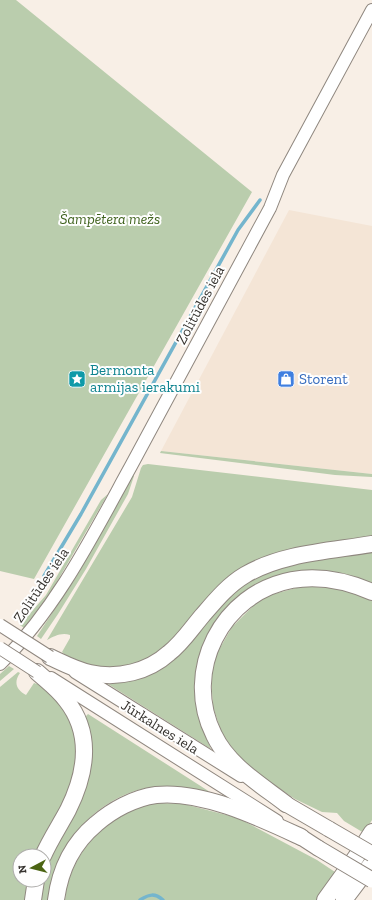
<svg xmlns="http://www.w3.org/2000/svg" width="372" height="900" font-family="'Zilla Slab',serif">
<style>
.built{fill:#f4e5d6}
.green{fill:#bacdad}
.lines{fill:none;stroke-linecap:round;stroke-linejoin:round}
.stream{stroke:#74b5cd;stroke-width:3.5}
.tertiary-casing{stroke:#8f877f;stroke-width:14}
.primary-casing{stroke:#8f877f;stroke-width:17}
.trunk-casing{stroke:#8f877f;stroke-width:18}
.tertiary{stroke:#fff;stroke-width:12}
.primary{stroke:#fff;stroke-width:15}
.trunk{stroke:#fff;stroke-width:16}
.tertiary-bridge-casing{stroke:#8f877f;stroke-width:14;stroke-linecap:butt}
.primary-bridge-casing{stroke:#8f877f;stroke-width:17;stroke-linecap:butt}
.tertiary-bridge{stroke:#fff;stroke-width:12}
.primary-bridge{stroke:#fff;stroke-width:15}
.labels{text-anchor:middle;stroke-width:4;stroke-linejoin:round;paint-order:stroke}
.park-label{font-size:15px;font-style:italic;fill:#3f621d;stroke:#fefefe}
.street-label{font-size:15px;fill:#36332f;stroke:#fefefe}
.culture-label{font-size:15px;fill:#0d838f;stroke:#fefefe;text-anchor:start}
.shop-label{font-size:15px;fill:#366cbe;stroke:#fefefe;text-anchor:start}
</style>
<rect width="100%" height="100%" fill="#f8efe6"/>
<path class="built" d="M289 210 372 226V474L161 451Z"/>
<path class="green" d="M0 0H16L252 192 34 579 0 571Z
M161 451 372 474V477L335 475 160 453Z
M148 464 372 490V538L272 555 166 649 133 666 101 669 63 656 64 654 62 652 70 638V635C62 632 54 636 47 640L132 497 141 468 143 465Z
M133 475 134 476 128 494 86 569 58 614 41 639 37 636 76 577Z
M108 494 51 592 24 628 20 625 46 595 101 500Z
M372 550V583C352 575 332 569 310 570 252 572 199 619 195 679 193 704 201 726 211 749L108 684V683L125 681 244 583 280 565Z
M300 587C325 587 351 587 372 601V820L364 833 344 821 337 813 322 812 295 799 261 776 239 757 222 734 213 707 211 675 217 653 232 627 256 603 270 595Z
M9 666 14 669 0 681V674Z
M18 672 20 673C13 683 17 690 26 695L34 683 37 684 38 682 61 704 72 724 77 748 75 778 36 856H20V880H29L26 900H0V687Z
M88 714 210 792C186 787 162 784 138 790 89 804 54 851 49 900H39L47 863 81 797 83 719Z
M161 803 184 804 238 818 317 860 335 872 327 883V887L317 900H65C69 861 94 829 129 812 133 810 138 806 143 805 148 804 155 804 161 803Z"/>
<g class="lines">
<path class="stream" d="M44 576 81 514 238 230 260 200
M140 900C149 894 155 893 163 900"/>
<defs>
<path id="tertiary" d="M0 664C57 608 93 535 131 466 178 380 224 294 270 208L283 175 372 10
M75 672 241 776
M51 678 277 821"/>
<path id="primary" d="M286 804 329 829
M301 837 318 848"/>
<path id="trunk" d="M50 657C63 663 76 670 90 673 118 679 148 672 169 653 182 643 191 629 202 616 215 601 228 585 245 575 282 553 331 551 372 544
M37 672C47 681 58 689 66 700 93 734 86 774 68 810 60 825 50 840 43 856
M286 804C260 784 228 765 214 735 182 671 222 593 292 580 320 575 347 581 372 592
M33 900 36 880
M56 900C60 869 72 844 96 824 112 810 134 798 156 795 202 790 260 818 301 837
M325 900 356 857 372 832
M344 900 372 863"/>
</defs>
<use href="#tertiary" class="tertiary-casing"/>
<use href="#primary" class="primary-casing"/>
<use href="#trunk" class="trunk-casing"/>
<use href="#tertiary" class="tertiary"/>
<use href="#primary" class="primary"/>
<use href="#trunk" class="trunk"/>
<defs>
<path id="tertiary-bridge" d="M0 625 50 657
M0 648 37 672"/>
<path id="primary-bridge" d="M329 829 372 854
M318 848 372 880"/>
</defs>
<use href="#tertiary-bridge" class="tertiary-bridge-casing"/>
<use href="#primary-bridge" class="primary-bridge-casing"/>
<use href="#tertiary-bridge" class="tertiary-bridge"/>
<use href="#primary-bridge" class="primary-bridge"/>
</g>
<defs>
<symbol id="sight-square" viewBox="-11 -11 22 22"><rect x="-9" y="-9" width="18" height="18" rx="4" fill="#0f9aa8" stroke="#fefefe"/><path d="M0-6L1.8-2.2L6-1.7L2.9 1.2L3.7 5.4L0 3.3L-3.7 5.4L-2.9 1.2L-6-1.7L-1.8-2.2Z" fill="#fff"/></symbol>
<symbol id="shop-square" viewBox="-11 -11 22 22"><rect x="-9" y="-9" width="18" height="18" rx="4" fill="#3f7fe0" stroke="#fefefe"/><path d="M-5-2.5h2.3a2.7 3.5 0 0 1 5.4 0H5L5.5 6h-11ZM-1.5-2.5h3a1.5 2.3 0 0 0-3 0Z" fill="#fff"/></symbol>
</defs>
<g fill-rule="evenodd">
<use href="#sight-square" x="67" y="369" width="20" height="20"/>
<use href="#shop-square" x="276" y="369" width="20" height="20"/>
</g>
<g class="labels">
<g class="park-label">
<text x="110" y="224">Šampētera mežs</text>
</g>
<g class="street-label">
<text transform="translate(200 305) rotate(-62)" y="5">Zolitūdes iela</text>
<text transform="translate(41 585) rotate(-56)" y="5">Zolitūdes iela</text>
<text transform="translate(160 727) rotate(32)" y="5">Jūrkalnes iela</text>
</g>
<g class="culture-label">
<text x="90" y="375">Bermonta<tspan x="90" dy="17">armijas ierakumi</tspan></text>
</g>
<g class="shop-label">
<text x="299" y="384">Storent</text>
</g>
</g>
<g transform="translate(32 868) rotate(263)"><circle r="19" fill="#fefefe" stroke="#aeadab"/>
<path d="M0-3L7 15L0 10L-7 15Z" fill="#4b6413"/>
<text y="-6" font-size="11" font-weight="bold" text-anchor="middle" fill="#36332f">N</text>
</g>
</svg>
